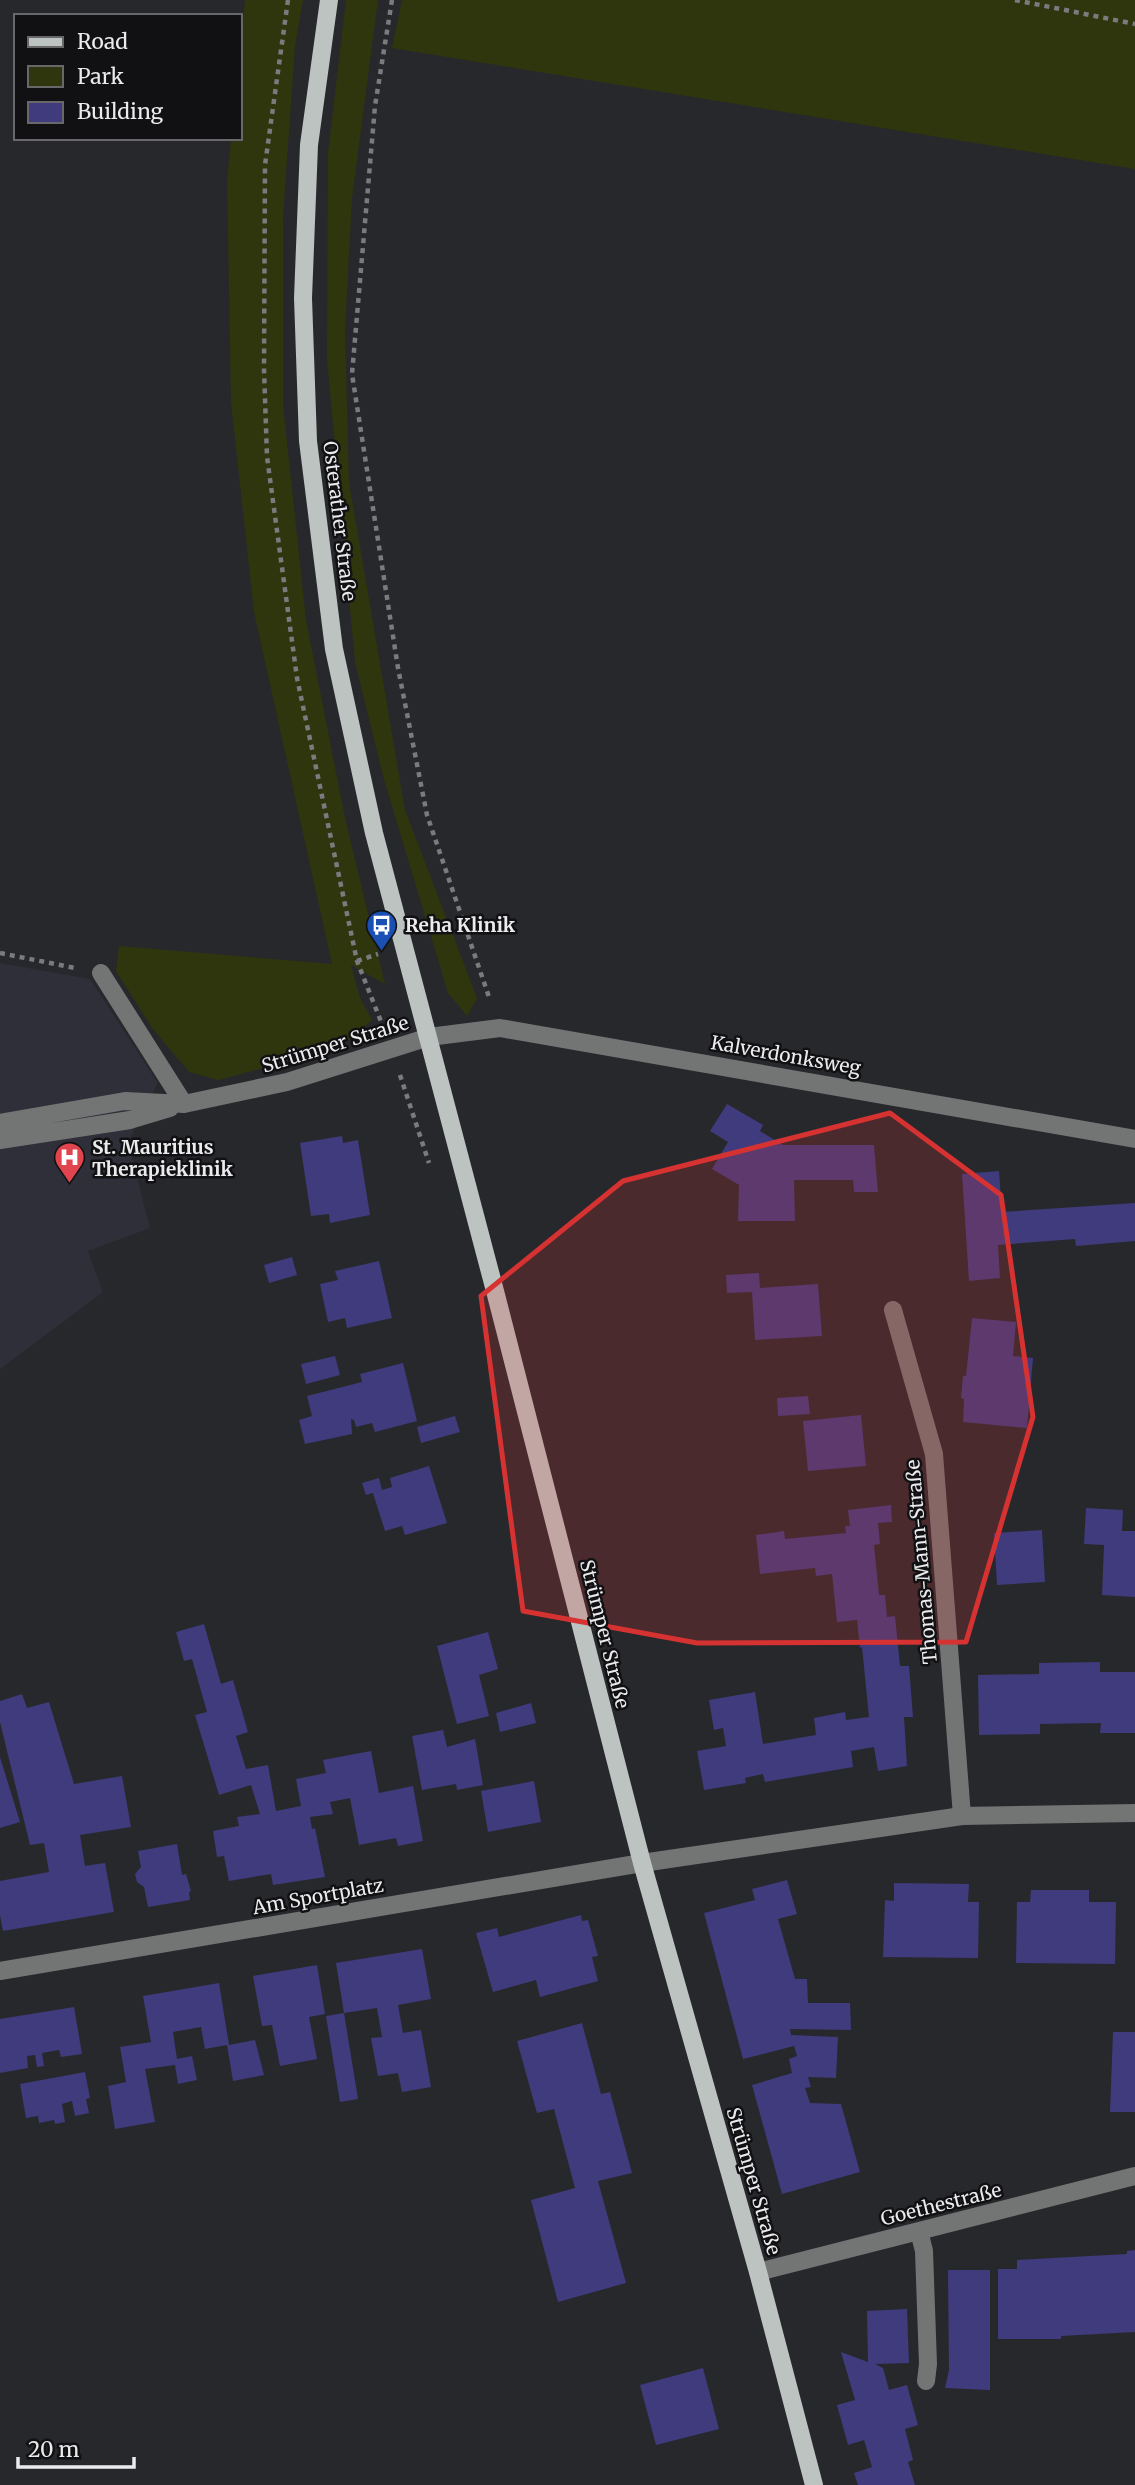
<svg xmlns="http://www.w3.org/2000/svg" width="1135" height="2485" font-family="Merriweather,serif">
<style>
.built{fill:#2e2f39}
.green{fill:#2f360e}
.building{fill:#3f3b7c}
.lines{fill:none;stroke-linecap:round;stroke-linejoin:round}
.path{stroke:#7a7b7f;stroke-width:4.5;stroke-dasharray:5 5;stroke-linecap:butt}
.minor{stroke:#727574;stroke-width:18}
.major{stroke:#bdc3c1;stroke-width:18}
.marked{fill:#d73232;fill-opacity:0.2;stroke:#d73232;stroke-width:5;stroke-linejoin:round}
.labels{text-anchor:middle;stroke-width:5;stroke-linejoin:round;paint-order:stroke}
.street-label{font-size:19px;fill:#ebebee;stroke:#111113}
.poi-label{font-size:19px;font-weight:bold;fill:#ebebee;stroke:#111113;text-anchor:start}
</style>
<rect width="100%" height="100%" fill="#27282c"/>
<path class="built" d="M0 963 90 979 158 1083 128 1142 150 1228 88 1251 103 1292 0 1369Z"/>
<path class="green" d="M245 0H303L295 46 283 217V405L306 620 345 818 385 984 351 965 360 998 372 1020 349 1040 317 1054 218 1080 189 1072 153 1029 116 971 119 946 332 964 254 612 231 402 227 181 231 138H240V53Z
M346 0H378L352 198 345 331 349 482 405 810 477 998 467 1016 448 993 383 776 355 662 327 359 328 153Z
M402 0H1135V169L392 48Z"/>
<path class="building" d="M727 1104 763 1125 760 1131 783 1145H874L878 1192H854L853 1180H794L795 1221H738L739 1185 712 1169 728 1142 710 1131Z
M342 1136 343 1143 358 1140 370 1215 330 1223 329 1214 311 1216 300 1143Z
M999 1171 1002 1212 1135 1203V1241L1076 1246 1075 1239 998 1245 1000 1278 969 1281 962 1174Z
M292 1257 297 1275 269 1283 264 1265Z
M379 1261 392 1318 347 1328 345 1318 328 1322 320 1284 338 1280 335 1271Z
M759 1273 760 1288 818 1284 822 1336 755 1340 752 1292 727 1293 726 1275Z
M972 1318 1016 1322 1013 1356 1033 1358 1027 1428 963 1422 964 1399 961 1398 963 1376H966Z
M335 1356 340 1375 306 1384 301 1364Z
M403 1363 417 1421 375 1432 372 1423 356 1427 354 1420 351 1419 352 1434 305 1444 299 1420 312 1416 307 1396 362 1382 360 1374Z
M808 1396 810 1414 778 1416 777 1398Z
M861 1415 866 1466 808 1471 803 1421Z
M455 1416 460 1432 421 1443 417 1427Z
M429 1466 447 1523 405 1535 402 1526 385 1531 373 1493 366 1495 362 1483 379 1478 382 1490 392 1487 390 1478Z
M891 1505 892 1522 878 1523 880 1544 874 1545 879 1595H885L887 1617 895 1616 900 1666H909L913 1717H904L907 1766 878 1771 874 1747 851 1751 853 1767 765 1782 763 1774 745 1778 746 1783 704 1790 697 1751 726 1746 723 1728 714 1730 709 1700 755 1692 763 1744 816 1735 814 1718 845 1712 846 1720 869 1717 862 1647 860 1648 857 1620 837 1622 832 1574 816 1576 815 1568 760 1574 756 1535 784 1531 785 1539 846 1533 845 1526H850L848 1510Z
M1086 1508 1123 1510 1122 1531H1135V1597L1102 1595 1104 1545 1084 1544Z
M1042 1530 1045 1582 997 1585 994 1533Z
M204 1624 221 1684 233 1680 248 1732 236 1736 246 1769 268 1765 276 1811 301 1806 296 1779 326 1773 323 1760 371 1751 379 1793 413 1786 423 1841 398 1846 396 1838 359 1845 350 1798 330 1802 333 1814 310 1817 312 1829 315 1828 325 1877 273 1885 271 1874 229 1881 224 1856 217 1857 213 1831 239 1826 237 1817 260 1814 251 1785 219 1795 195 1715 207 1712 192 1659 184 1661 176 1632Z
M488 1632 498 1669 479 1675 489 1716 457 1724 437 1646Z
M1100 1662V1672H1135V1733H1100L1101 1723 1040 1724V1734L979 1735 978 1675 1039 1674V1663Z
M22 1694 27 1708 49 1702 74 1784 122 1776 131 1827 80 1835 85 1866 105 1863 114 1912 3 1931 0 1915V1881L49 1872 44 1843 30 1845 0 1722V1701Z
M531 1703 536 1723 500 1732 496 1713Z
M443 1730 447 1747 475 1739 483 1785 457 1790 456 1784 422 1790 412 1736Z
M0 1757 20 1822 0 1828Z
M534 1781 541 1822 488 1832 481 1791Z
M177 1844 182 1875 186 1874 191 1891 189 1892 190 1900 148 1907 144 1887 137 1882 135 1874 141 1867 138 1851Z
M787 1880 797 1914 778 1919 795 1979H807L808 2003H850L851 2030 790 2029 791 2035 838 2037 836 2078 808 2077 811 2087 805 2088 810 2103 841 2104 860 2172 782 2194 752 2085 792 2073 789 2059 797 2056 794 2046 743 2059 704 1913 755 1900 752 1889Z
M894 1883 969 1884 968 1902H979L978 1958 883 1957 885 1900 894 1901Z
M1031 1890H1089V1902H1116L1115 1964 1016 1963 1017 1902H1030Z
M581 1915 582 1921 588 1920 598 1956 592 1957 598 1981 540 1997 536 1980 493 1992 476 1933 497 1928 499 1937Z
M422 1949 431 1999 398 2005 403 2033 421 2030 431 2087 402 2092 398 2073 378 2076 371 2038 382 2037 377 2008 344 2013 336 1963Z
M317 1965 325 2014 309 2017 317 2059 280 2066 272 2025 262 2026 253 1976Z
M219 1983 229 2045 255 2040 264 2075 233 2081 227 2045 205 2049 201 2027 173 2032 177 2059 192 2056 197 2080 178 2084 175 2065 145 2069 155 2122 115 2129 108 2086 126 2082 120 2047 151 2042 143 1996Z
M74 2007 82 2054 61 2057 59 2050 42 2053 44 2066 37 2067 35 2055 27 2056 28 2068 0 2073V2019Z
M344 2013 358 2099 340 2102 326 2016Z
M582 2023 601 2094 610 2092 632 2173 598 2181 626 2283 558 2302 531 2200 575 2188 554 2109 537 2113 517 2041Z
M1113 2032H1135V2112H1110Z
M85 2072 90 2098 86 2099 89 2113 75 2116 72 2101 62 2104 65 2122 55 2124 54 2120 39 2123 38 2116 26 2118 20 2084Z
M1135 2250V2332L1061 2336V2339H998V2269H1017V2260L1127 2254V2251Z
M948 2270H990V2390L945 2388 949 2370Z
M907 2309 909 2363 875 2364 883 2368 889 2390 907 2385 918 2425 905 2429 913 2460 908 2462 915 2485H858L854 2473 872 2467 864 2440 848 2445 837 2405 855 2400 841 2352 868 2362 867 2311Z
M703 2368 719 2429 656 2445 640 2385Z"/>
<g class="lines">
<path class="path" d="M288 0 265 165 264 369 267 457 297 678 357 961 382 1024
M392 0 375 106 352 374 398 668 427 815 490 1000
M1015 0 1135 24
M0 953 75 968
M357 961 378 954
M400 1075 429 1163"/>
<path class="minor" d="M101 973 184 1104
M0 1123 125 1101 184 1104 287 1082 429 1037 500 1028 1135 1139
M0 1140 130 1120 170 1108
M893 1310 934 1454 962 1816
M0 1971 642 1863 962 1816 1135 1813
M919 2231 924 2251 928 2364 926 2381
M758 2272 1135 2176"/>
<path class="major" d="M329 0 309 145 303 298 308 441 334 649 374 833 495 1291 642 1863 758 2272 814 2485"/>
</g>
<path class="marked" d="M890 1113 1001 1195 1033 1417 966 1642 697 1643 523 1611 481 1296 623 1181Z"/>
<defs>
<symbol id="bus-pin" viewBox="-11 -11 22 30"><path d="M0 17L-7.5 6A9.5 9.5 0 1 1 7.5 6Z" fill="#1a4fb4" stroke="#111113"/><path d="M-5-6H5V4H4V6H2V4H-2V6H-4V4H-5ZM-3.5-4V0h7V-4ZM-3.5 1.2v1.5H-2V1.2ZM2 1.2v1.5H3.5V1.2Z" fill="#fff"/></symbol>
<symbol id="hospital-pin" viewBox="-11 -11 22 30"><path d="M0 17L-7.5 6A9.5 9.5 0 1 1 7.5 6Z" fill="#e0444e" stroke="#111113"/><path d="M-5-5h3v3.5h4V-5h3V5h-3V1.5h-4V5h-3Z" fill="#fff"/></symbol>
</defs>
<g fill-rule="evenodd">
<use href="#bus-pin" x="364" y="908" width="35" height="47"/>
<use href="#hospital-pin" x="52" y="1140" width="35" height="47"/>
</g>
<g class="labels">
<g class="street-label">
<text transform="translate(340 521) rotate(83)" y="7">Osterather Straße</text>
<text transform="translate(335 1044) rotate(-17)" y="7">Strümper Straße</text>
<text transform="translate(786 1055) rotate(10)" y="7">Kalverdonksweg</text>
<text transform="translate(921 1562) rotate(-95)" y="7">Thomas-Mann-Straße</text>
<text transform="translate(605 1634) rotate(76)" y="7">Strümper Straße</text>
<text transform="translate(318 1896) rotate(-10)" y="7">Am Sportplatz</text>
<text transform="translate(754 2181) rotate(74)" y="7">Strümper Straße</text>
<text transform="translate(941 2204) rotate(-14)" y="7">Goethestraße</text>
</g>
<g class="poi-label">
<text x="405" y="932">Reha Klinik</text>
<text x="92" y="1154">St. Mauritius<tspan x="92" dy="22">Therapieklinik</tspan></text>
</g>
</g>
<rect x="14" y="14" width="228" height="126" fill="#111113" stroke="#68686b" stroke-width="2"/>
<rect x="28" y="37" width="35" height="10" fill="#bdc3c1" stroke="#68686b" stroke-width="2"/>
<text x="77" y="49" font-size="21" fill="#ebebee">Road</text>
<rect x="28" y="66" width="35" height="21" fill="#2f360e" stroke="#68686b" stroke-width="2"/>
<text x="77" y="84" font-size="21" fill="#ebebee">Park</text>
<rect x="28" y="102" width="35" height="21" fill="#3f3b7c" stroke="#68686b" stroke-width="2"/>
<text x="77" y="119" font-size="21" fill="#ebebee">Building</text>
<path d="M18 2457v10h116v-10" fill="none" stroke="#ebebee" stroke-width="3.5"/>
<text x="28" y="2457" font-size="21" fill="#ebebee" stroke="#111113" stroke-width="5" paint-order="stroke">20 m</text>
</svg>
